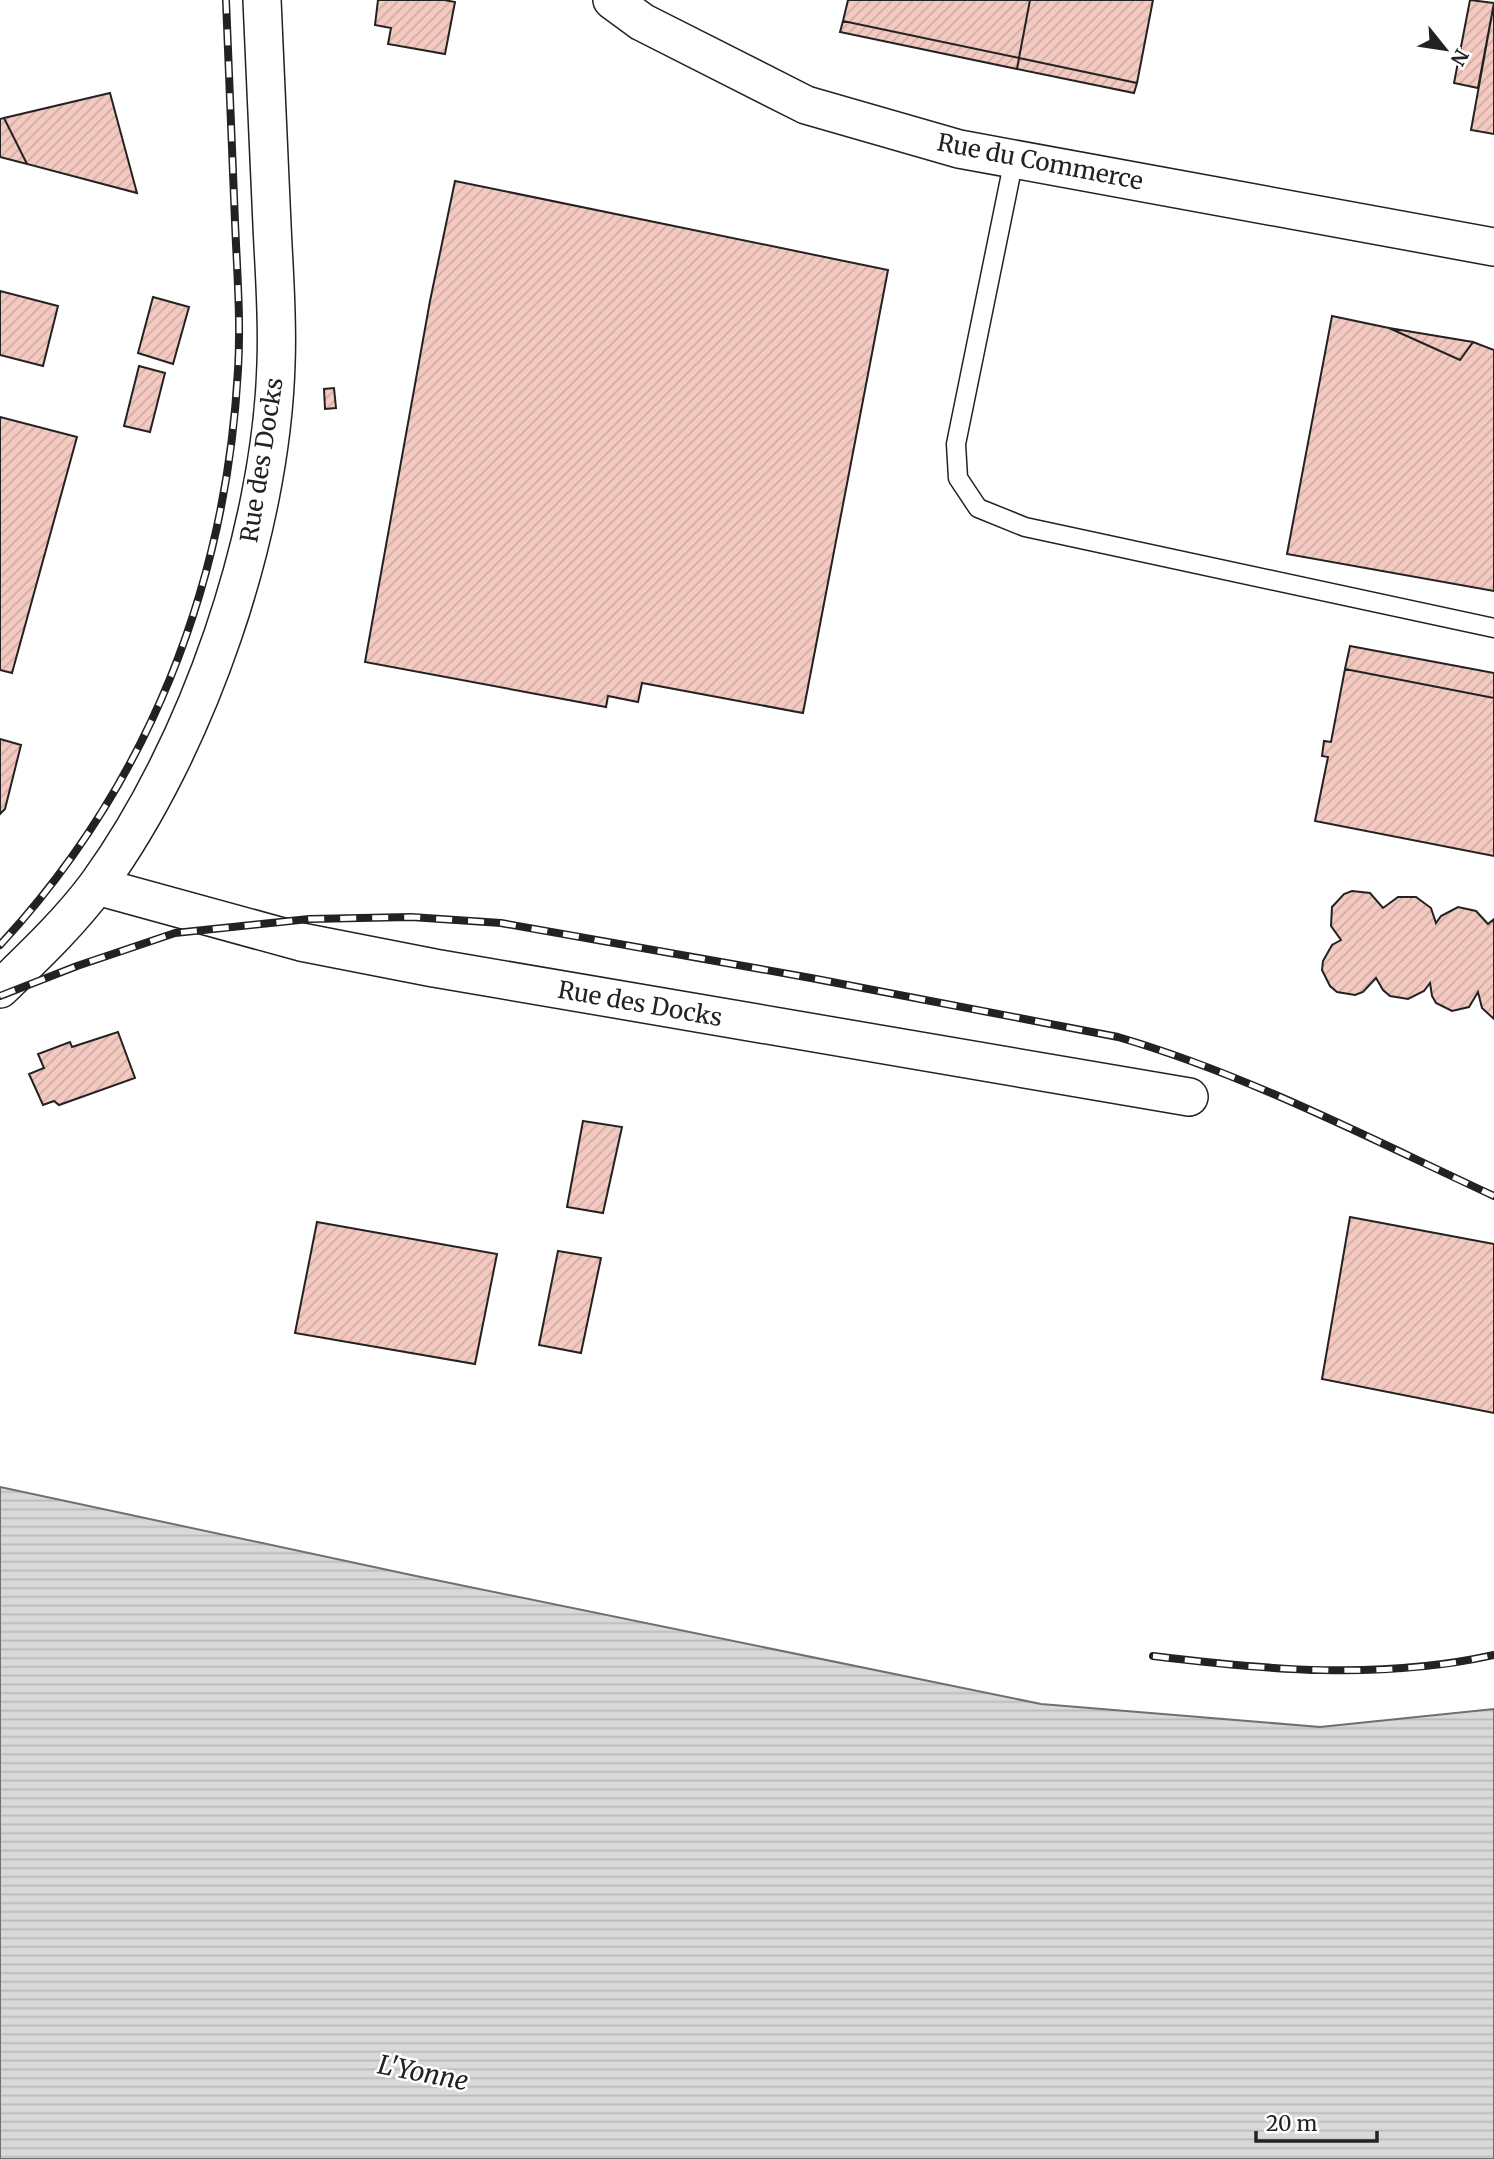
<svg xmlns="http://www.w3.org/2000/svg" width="1494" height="2159" font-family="Merriweather,serif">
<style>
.water{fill:url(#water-rules);stroke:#6f6f6f;stroke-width:2}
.building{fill:url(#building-hatch);stroke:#222;stroke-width:2}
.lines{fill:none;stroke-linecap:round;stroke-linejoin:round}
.lane-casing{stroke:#222;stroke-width:21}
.street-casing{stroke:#222;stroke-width:40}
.lane{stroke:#fff;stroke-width:18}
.street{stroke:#fff;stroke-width:37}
.rail-casing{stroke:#222;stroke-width:8}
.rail{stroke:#fff;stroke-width:5;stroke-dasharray:16;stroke-linecap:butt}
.labels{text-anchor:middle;stroke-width:5;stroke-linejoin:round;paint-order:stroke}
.street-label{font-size:24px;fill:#222;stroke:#fff}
.water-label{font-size:26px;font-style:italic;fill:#222;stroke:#fff}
</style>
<defs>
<pattern id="water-rules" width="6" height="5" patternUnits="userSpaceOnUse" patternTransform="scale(1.75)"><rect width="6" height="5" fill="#d9d9d9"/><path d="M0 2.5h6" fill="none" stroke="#bababa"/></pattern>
<pattern id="building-hatch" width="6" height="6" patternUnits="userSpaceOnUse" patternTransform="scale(1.75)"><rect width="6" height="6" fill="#f3c9c0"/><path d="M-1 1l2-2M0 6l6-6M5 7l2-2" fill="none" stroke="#d0aca5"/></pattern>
</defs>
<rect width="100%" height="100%" fill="#fff"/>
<path class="water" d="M0 1487 416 1576 1041 1704 1320 1727 1494 1709V2159H0Z"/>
<path class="building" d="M378 0H444L455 2 445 54 388 44 391 28 375 25Z
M848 0H1030L1019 58 843 21Z
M1030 0H1153L1137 83 1019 58Z
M1470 0 1494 3 1478 88 1454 83Z
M1494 3V134L1471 130Z
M843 21 1019 58 1017 69 840 32Z
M1019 58 1137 83 1134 93 1017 69Z
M110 93 137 193 27 164 4 118Z
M4 118 27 164 0 157V119Z
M455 181 888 270 803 713 642 683 638 702 608 696 606 707 365 662 430 301Z
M0 291 58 306 43 366 0 355Z
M153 297 189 307 173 364 138 353Z
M1332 316 1389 328 1460 360 1473 342 1494 350V591L1287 554Z
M1389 328 1473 342 1460 360Z
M139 366 165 373 150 432 124 426Z
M334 388 336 408 325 409 324 389Z
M0 417 77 437 12 673 0 670Z
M1350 646 1494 673V698L1345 669Z
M1345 669 1494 698V856L1315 821 1328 757 1322 756 1324 741 1331 742Z
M0 739 21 745 5 809 0 814Z
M1352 891 1370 893 1383 908 1398 897H1416L1431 908 1436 923 1441 916 1458 907 1476 911 1488 924 1494 919V1019L1482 1008 1478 992 1469 1007 1452 1011 1436 1003 1432 996 1430 983 1424 991 1408 999 1390 996 1383 990 1376 978 1363 992 1355 995 1337 992 1330 986 1322 970 1323 961 1332 945 1341 940 1331 926 1332 907 1344 894Z
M118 1032 135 1078 59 1105 54 1101 43 1105 29 1074 44 1068 38 1054 70 1042 72 1047Z
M583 1121 622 1127 603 1213 567 1207Z
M1350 1217 1494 1244V1413L1322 1379Z
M317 1222 497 1254 475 1364 295 1333Z
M558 1251 601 1258 581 1353 539 1345Z"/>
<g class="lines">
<defs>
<path id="lane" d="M1014 159 956 444 958 478 978 508 1025 527 1494 628"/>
<path id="street" d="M612 0 642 22 806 105 959 149 1494 247
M97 886 301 942 434 968 1189 1097
M0 989C34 956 70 922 98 884 198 746 271 533 276 364 278 317 274 271 272 225 269 150 265 75 262 0"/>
</defs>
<use href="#lane" class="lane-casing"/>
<use href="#street" class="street-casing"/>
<use href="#lane" class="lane"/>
<use href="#street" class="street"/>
<defs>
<path id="rail" d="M0 945C148 785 226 586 238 370 241 321 237 271 235 222 232 148 229 74 226 0
M0 996 77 966 175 933 309 919 411 917 501 923 811 978 1118 1037C1248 1075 1371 1139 1494 1196
M1153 1656C1266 1670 1382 1680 1494 1655"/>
</defs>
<use href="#rail" class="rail-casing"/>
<use href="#rail" class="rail"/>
</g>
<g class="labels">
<g class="street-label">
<text transform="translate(1040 162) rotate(11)" y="8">Rue du Commerce</text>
<text transform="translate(262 460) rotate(-81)" y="8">Rue des Docks</text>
<text transform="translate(640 1004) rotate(10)" y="8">Rue des Docks</text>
</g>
<g class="water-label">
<text transform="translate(423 2073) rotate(11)" y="9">L'Yonne</text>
</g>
</g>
<g transform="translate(1445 49) rotate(120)" stroke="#ffffff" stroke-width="5" paint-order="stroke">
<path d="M0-5L12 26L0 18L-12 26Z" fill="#222222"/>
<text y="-10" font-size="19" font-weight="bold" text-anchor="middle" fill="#222222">N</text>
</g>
<path d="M1256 2131v10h121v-10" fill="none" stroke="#222222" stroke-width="3.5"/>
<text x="1266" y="2131" font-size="21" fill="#222222" stroke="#ffffff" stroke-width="5" paint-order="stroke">20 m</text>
</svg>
